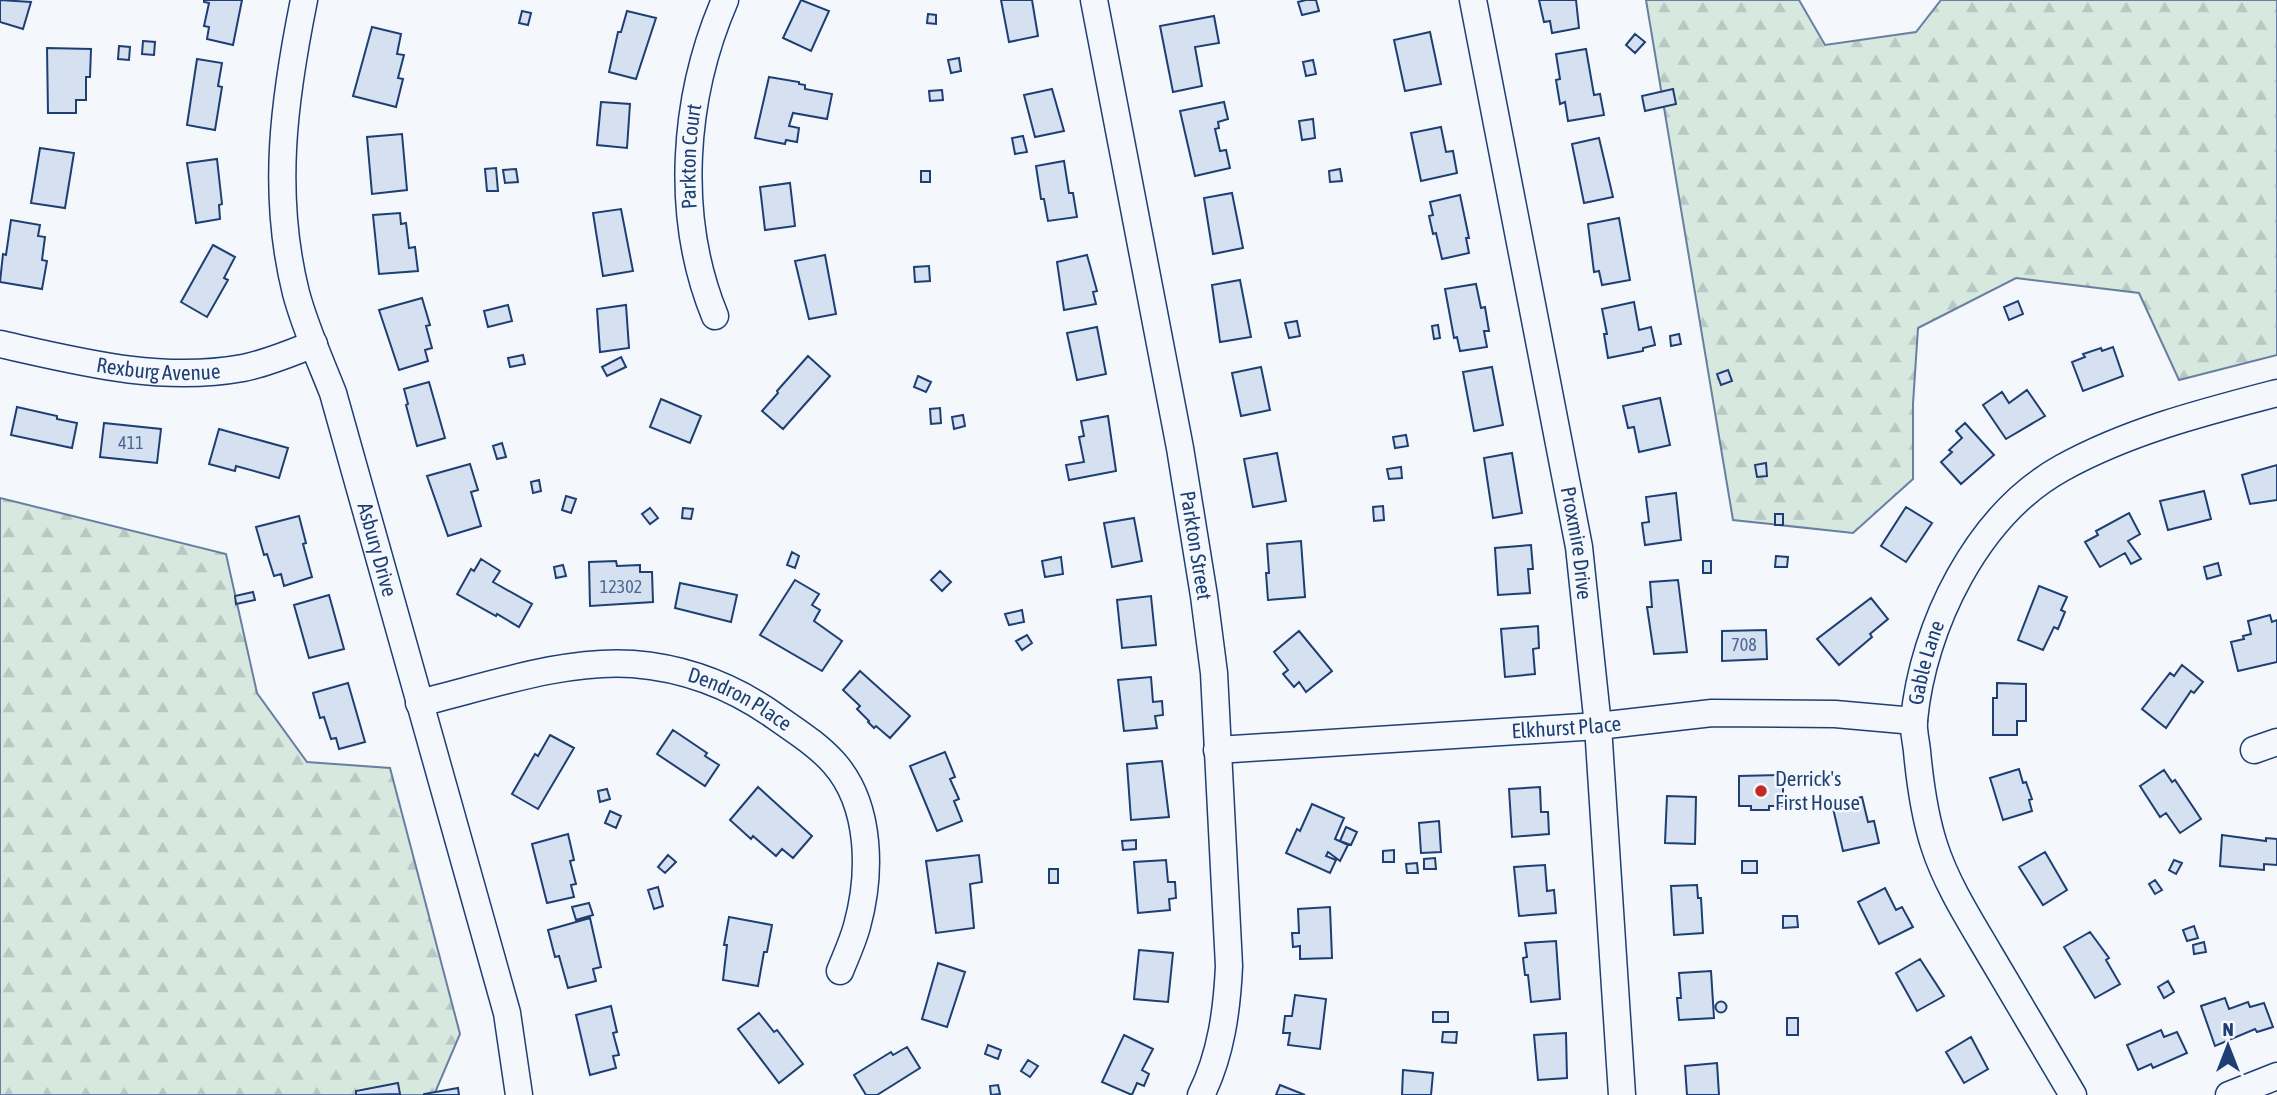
<svg xmlns="http://www.w3.org/2000/svg" width="2277" height="1095" font-family="'Asap Condensed',sans-serif">
<style>
.forest{fill:url(#forest-firs);stroke:#687fa3;stroke-width:2}
.building{fill:#d5e0f0;stroke:#1d3f73;stroke-width:2}
.lines{fill:none;stroke-linecap:round;stroke-linejoin:round}
.minor-casing{stroke:#1d3f73;stroke-width:29}
.minor{stroke:#f4f7fb;stroke-width:26}
.poi-dot{fill:#c62828;stroke:#f4f7fb;stroke-width:2.5}
.labels{text-anchor:middle;stroke-width:5;stroke-linejoin:round;paint-order:stroke}
.number-label{font-size:18px;fill:#4b6792}
.street-label{font-size:21px;fill:#1d3f73;stroke:#f4f7fb}
.poi-label{font-size:21px;fill:#1d3f73;stroke:#f4f7fb;text-anchor:start}
</style>
<defs>
<pattern id="forest-firs" width="22" height="20" patternUnits="userSpaceOnUse" patternTransform="scale(1.75)"><rect width="22" height="20" fill="#d7e8df"/><path d="M5 1l3.5 6h-7zM16 11l3.5 6h-7z" fill="#b8c8c3"/></pattern>
</defs>
<rect width="100%" height="100%" fill="#f4f7fb"/>
<path class="forest" d="M1646 0H1799L1825 45 1916 32 1941 0H2277V355L2179 380 2139 293 2016 278 1918 328 1913 404V479L1853 533 1733 520Z
M0 498 226 554 257 693 307 762 390 768 460 1034 434 1095H0Z"/>
<path class="building" d="M0 0 31 2 23 29 0 22Z
M204 0H242L233 45 207 39 209 27 204 26 209 3 204 2Z
M801 0 829 11 811 51 783 38Z
M1001 0H1032L1038 36 1009 42Z
M1306 0H1316L1319 11 1302 15 1298 2Z
M1539 0H1576L1579 28 1552 33 1550 21 1544 22Z
M522 11 531 13 528 25 519 23Z
M627 11 656 18 636 79 609 72 618 32H621Z
M928 14 936 15V24L927 23Z
M1214 16 1219 43 1195 47 1202 86 1173 92 1160 26Z
M372 27 401 34 397 54 404 55 398 78 403 79 396 107 353 96Z
M1430 32 1441 84 1405 91 1394 40Z
M1635 34 1645 42 1635 53 1626 45Z
M143 41 155 42 154 55 142 54Z
M119 46 130 47 129 60 118 59Z
M47 48 91 49 90 77H86V100H76V113H48Z
M1586 49 1594 95 1600 94 1604 115 1568 121 1565 102 1560 104 1556 80 1560 79 1556 54Z
M959 58 961 71 951 73 948 60Z
M197 59 222 63 218 86 222 87 215 130 187 125Z
M1313 60 1316 74 1306 76 1303 62Z
M769 77 799 82V84L805 85V89L832 94 827 119 793 113 789 126 799 128 797 142 786 140 785 144 755 138Z
M1052 89 1064 131 1035 137 1024 95Z
M1673 89 1676 104 1645 111 1642 96Z
M942 90 943 100 930 101 929 91Z
M601 102 630 104 627 148 597 145Z
M1224 102 1228 119 1218 122 1219 128 1215 129 1220 151 1226 150 1230 168 1195 176 1180 111Z
M1313 119 1315 138 1302 140 1299 121Z
M1441 127 1446 152 1453 151 1457 173 1421 181 1411 133Z
M402 134 407 190 372 194 367 137Z
M1023 136 1027 152 1015 154 1012 138Z
M1599 138 1613 197 1584 203 1572 144Z
M40 148 74 153 65 208 31 203Z
M217 159 222 204 219 205 220 219 196 223 187 163Z
M1064 161 1069 193H1073L1077 217 1048 221 1044 199H1041L1036 166Z
M496 168 498 191H487L485 169Z
M516 169 518 182 505 183 503 170Z
M1340 169 1342 181 1330 182 1329 171Z
M921 171H930V182H921Z
M790 183 795 226 765 230 760 187Z
M1232 193 1243 248 1213 254 1204 198Z
M1460 195 1469 238H1466L1469 253 1442 259 1436 233 1433 234 1429 216 1433 215 1430 202Z
M621 209 633 271 603 276 593 213Z
M400 213 401 224 406 223 409 248 415 247 418 271 379 274 373 215Z
M1619 218 1630 280 1602 285 1599 271 1594 272 1588 224Z
M11 220 40 225 38 236 45 237 42 260 47 261 42 289 0 282 3 254 6 255Z
M213 245 235 257 224 278 228 280 207 317 181 302Z
M825 255 836 314 809 319 795 261Z
M1087 255 1097 291 1093 292 1096 304 1064 310 1057 262Z
M929 266 930 281 915 282 914 267Z
M1240 280 1251 337 1220 342 1212 285Z
M1476 284 1481 308 1485 307 1489 331H1484L1487 347 1460 351 1457 337 1454 338 1445 289Z
M422 298 430 325 426 326 432 348 425 350 428 361 399 370 379 310Z
M2018 301 2023 314 2009 320 2004 307Z
M1634 302 1639 330 1651 327 1655 345 1643 348V351L1608 358 1604 334H1607L1602 309Z
M508 305 512 321 488 327 484 311Z
M626 305 629 348 600 352 597 309Z
M1297 321 1300 336 1289 338 1285 323Z
M1438 325 1440 338 1434 339 1432 326Z
M1097 327 1106 374 1077 380 1067 333Z
M1679 334 1681 344 1671 346 1670 336Z
M2113 347 2123 376 2083 391 2072 362 2085 357 2083 354 2101 348 2102 351Z
M523 355 525 364 510 367 508 358Z
M808 356 830 376 783 429 762 411 778 393 777 391Z
M621 357 626 367 607 376 602 367Z
M1261 367 1270 410 1241 416 1232 373Z
M1492 367 1503 425 1474 431 1463 372Z
M1728 370 1732 381 1721 385 1717 374Z
M918 376 931 382 926 392 914 387Z
M429 382 445 438 417 446 406 405 408 404 404 389Z
M2027 390 2045 416 2006 439 1983 405 2002 392 2009 403Z
M1660 398 1670 445 1639 452 1634 427 1628 428 1623 406Z
M661 399 701 416 690 443 650 427Z
M17 407 57 416V419L77 423 72 448 11 435Z
M940 408 941 423 931 424 930 409Z
M963 415 965 426 954 429 952 417Z
M1108 416 1116 471 1069 480 1066 465 1084 462 1079 437 1084 436 1081 421Z
M104 423 161 429 157 463 100 457Z
M1965 423 1994 455 1961 484 1941 462 1952 452 1949 450 1962 438 1956 431Z
M219 429 288 448 279 478 236 466 235 471 209 464Z
M1406 435 1408 446 1395 448 1393 437Z
M502 443 506 457 497 459 493 446Z
M1277 453 1286 501 1253 507 1244 459Z
M1512 453 1522 513 1493 518 1484 458Z
M1766 463 1767 476 1757 477 1755 465Z
M470 464 478 490 471 492 481 526 448 536 427 476Z
M2277 465V500L2250 504 2242 475Z
M1401 467 1402 478 1389 479 1387 469Z
M539 480 541 491 533 493 531 482Z
M2204 491 2211 519 2168 530 2160 501Z
M1676 493 1681 540 1645 545 1642 523 1649 522 1646 497Z
M566 496 576 499 571 513 562 510Z
M1383 506 1384 520 1374 521 1373 507Z
M1906 507 1932 523 1906 562 1881 546Z
M650 508 658 518 650 524 642 514Z
M683 508 693 509 691 519 682 518Z
M2129 513 2140 534 2128 541 2141 559 2131 564 2125 553 2100 567 2085 542 2098 535 2096 531Z
M1775 514H1783V525H1775Z
M299 516 306 543 303 544 312 577 284 586 281 574 274 576 267 554 264 555 256 527Z
M1134 518 1142 561 1112 567 1104 523Z
M1301 541 1305 597 1268 600 1266 573H1269L1267 544Z
M1531 545 1533 569H1528L1530 593 1498 595 1495 548Z
M792 552 799 556 795 568 787 565Z
M1776 556 1788 557 1787 567H1775Z
M1061 557 1063 574 1045 577 1042 561Z
M481 559 500 571 493 582 532 604 519 627 497 614 496 616 457 594 471 569 474 571Z
M616 561 617 566 640 565V572H652L653 602 590 606 589 562Z
M1703 561H1711V573H1703Z
M2218 563 2221 575 2207 579 2204 567Z
M563 565 566 576 556 578 554 567Z
M940 571 951 582 942 591 931 580Z
M795 580 819 594 812 605 820 610 814 621 842 641 822 671 760 635Z
M1678 580 1687 652 1654 654 1647 607H1652L1650 582Z
M680 583 737 595 731 622 675 608Z
M2039 586 2067 597 2061 610 2065 612 2058 629 2054 627 2043 650 2018 640Z
M253 592 255 600 236 604 235 596Z
M329 595 344 649 309 658 294 605Z
M1151 596 1156 645 1122 648 1117 600Z
M1871 598 1888 619 1870 634 1872 637 1839 665 1817 639Z
M1022 610 1024 622 1009 625 1005 614Z
M2270 615 2272 622 2277 620V662L2238 671 2231 642 2244 639 2243 636 2251 634 2248 621Z
M1538 626 1539 648 1533 649 1535 674 1505 677 1501 629Z
M1766 630 1767 659 1722 661V631Z
M1299 631 1332 671 1306 692 1299 682 1294 687 1283 674 1288 670 1274 652Z
M1027 635 1032 643 1022 650 1016 641Z
M2182 665 2203 682 2194 693 2191 691 2166 728 2142 709 2170 673 2174 676Z
M860 671 910 716 890 738 876 726 874 728 868 722 869 721 857 709 860 706 843 690Z
M1151 677 1153 702 1162 701 1163 715 1155 716 1157 728 1124 731 1118 680Z
M348 683 365 742 339 749 336 738 331 739 324 717 320 718 313 693Z
M1997 683 2026 684V721H2017V735H1993V698H1997Z
M673 730 707 753 705 756 719 765 705 786 657 754Z
M550 735 574 748 538 809 512 794 535 754 538 756Z
M945 752 955 777 950 779 959 799 954 801 962 821 937 831 910 766Z
M1162 761 1169 817 1131 820 1127 764Z
M2019 769 2023 783 2026 782 2032 799 2029 800 2032 811 2003 820 1990 778Z
M2164 770 2172 782 2175 780 2201 819 2180 833 2166 813 2160 817 2140 786Z
M1783 775V806H1769V810H1751V806H1739V776Z
M758 787 812 836 793 858 782 849 776 856 753 836 751 839 730 820Z
M1540 787 1541 812H1548L1549 834 1512 837 1509 789Z
M607 789 610 799 600 802 598 791Z
M1667 796 1696 797 1695 844 1665 843Z
M1862 797 1868 822 1874 821 1879 843 1843 851 1832 804Z
M1312 804 1344 818 1335 839 1348 845 1340 861 1328 852 1326 856 1336 860 1330 873 1286 853 1297 829 1300 831Z
M610 811 621 816 616 828 605 823Z
M1439 821 1441 852 1421 853 1419 823Z
M1346 827 1357 832 1351 845 1340 841Z
M568 834 574 860 570 861 576 884 571 885 574 897 547 903 532 844Z
M2222 835 2266 841V838L2277 839V865L2264 864V870L2220 866Z
M1136 840V849L1123 850 1122 841Z
M1394 850V862H1383V851Z
M2045 852 2067 890 2043 905 2019 867Z
M668 855 676 862 665 873 658 867Z
M979 855 982 882 970 884 974 928 936 933 926 861Z
M1435 858 1436 869H1424V859Z
M1166 860 1168 882H1175L1176 898 1169 899 1170 910 1138 913 1134 862Z
M2174 860 2182 863 2176 874 2169 870Z
M1742 861H1757V873H1742Z
M1417 863 1418 873H1407L1406 864Z
M1545 865 1547 891 1554 890 1556 913 1519 916 1514 867Z
M1049 869H1058V883H1049Z
M2155 880 2162 890 2155 894 2149 884Z
M1697 885 1698 898H1701L1703 933 1674 935 1671 886Z
M658 887 663 906 654 909 648 890Z
M1885 888 1896 910 1902 907 1913 927 1879 944 1858 902Z
M589 903 593 915 576 920 572 907Z
M1330 907 1332 958 1300 959V946L1293 947 1292 933H1299L1298 909Z
M1783 916H1797L1798 927 1783 928Z
M729 917 772 925 767 952H764L758 986 723 980 727 945H724Z
M590 918 601 967 593 969 596 981 568 988 559 956 555 957 548 930Z
M2194 926 2198 938 2187 941 2183 930Z
M2090 932 2109 958 2106 960 2120 984 2095 998 2064 947Z
M1556 941 1560 999 1531 1002 1528 975H1525L1523 958 1527 957 1525 943Z
M2204 942 2206 952 2194 954 2193 945Z
M1139 950 1173 953 1168 1002 1134 999Z
M1920 959 1944 996 1917 1011 1896 973Z
M938 963 965 972 947 1027 922 1019Z
M1711 971 1714 1018 1679 1020 1677 998H1681L1679 973Z
M2168 981 2174 992 2164 998 2158 987Z
M1295 995 1326 999 1320 1049 1288 1045 1290 1033H1283L1285 1016H1292Z
M2225 998 2229 1009 2248 1002 2250 1007 2264 1003 2273 1027 2257 1032 2255 1029 2215 1046 2201 1006Z
M1715.5 1007a5.5 5.5 0 1 1 11 0a5.5 5.5 0 1 1-11 0Z
M611 1006 617 1032 613 1033 619 1055 613 1056 616 1068 590 1075 576 1015Z
M1433 1012H1448V1022H1433Z
M759 1013 774 1032 777 1030 803 1064 779 1083 738 1029Z
M1787 1018H1798V1035H1787Z
M2161 1030 2164 1037 2177 1032 2187 1053 2153 1068 2151 1064 2138 1070 2127 1045Z
M1443 1032H1457L1456 1043 1442 1042Z
M1566 1033 1567 1078 1538 1080 1534 1035Z
M1124 1035 1153 1049 1142 1070 1149 1074 1144 1086 1137 1083 1132 1095 1102 1082Z
M1971 1037 1988 1069 1964 1083 1946 1052Z
M988 1045 1001 1050 998 1059 985 1054Z
M907 1047 920 1068 877 1095H866L854 1075 891 1052 893 1055Z
M1028 1060 1038 1066 1030 1077 1021 1071Z
M1717 1063 1719 1095H1687L1685 1066Z
M1403 1070 1433 1073 1431 1095H1402Z
M398 1083 400 1094 356 1095V1091Z
M998 1085 1000 1094 991 1095 990 1086Z
M1280 1085 1305 1095H1276Z
M458 1088 459 1095H424V1094Z"/>
<g class="lines">
<defs>
<g id="minor">
<path id="s1" d="M304 0C284 99 271 193 296 293 305 327 320 360 333 393L507 1013 519 1095"/>
<path id="s2" d="M1094 0 1180 448 1204 596 1214 673 1229 966C1227 1010 1221 1055 1201 1095"/>
<path id="s3" d="M1473 0 1579 547 1598 726 1622 1095"/>
<path id="s4" d="M715 316C674 216 683 97 725 0"/>
<path id="s5" d="M0 344C80 362 160 383 243 368 268 363 291 353 314 344"/>
<path id="s6" d="M419 703C486 687 564 659 633 664 685 668 734 687 776 717 797 732 817 744 834 763 872 806 871 875 857 926 853 941 846 956 840 971"/>
<path id="s7" d="M1217 750 1598 726 1712 713 1835 714 1914 721"/>
<path d="M2254 750 2277 742"/>
<path id="s8" d="M2073 1095C2045 1048 2017 1000 1989 953 1969 919 1946 883 1934 845 1924 814 1920 783 1917 751 1916 741 1913 730 1914 720 1923 626 1977 515 2062 468 2129 431 2204 412 2277 393"/>
<path d="M2229 1095 2277 1076"/>
</g>
</defs>
<use href="#minor" class="minor-casing"/>
<use href="#minor" class="minor"/>
</g>
<circle class="poi-dot" cx="1761" cy="791" r="7"/>
<g class="labels">
<g class="number-label">
<text x="131" y="449">411</text>
<text x="621" y="593">12302</text>
<text x="1744" y="651">708</text>
</g>
<g class="street-label">
<text dy="7" stroke="none"><textPath href="#s4" startOffset="163">Parkton Court</textPath></text>
<text dy="7" stroke="none"><textPath href="#s5" startOffset="161">Rexburg Avenue</textPath></text>
<text dy="7" stroke="none"><textPath href="#s3" startOffset="553">Proxmire Drive</textPath></text>
<text dy="7" stroke="none"><textPath href="#s2" startOffset="555">Parkton Street</textPath></text>
<text dy="7" stroke="none"><textPath href="#s1" startOffset="565">Asbury Drive</textPath></text>
<text dy="7" stroke="none"><textPath href="#s8" startOffset="472">Gable Lane</textPath></text>
<text dy="7" stroke="none"><textPath href="#s6" startOffset="332">Dendron Place</textPath></text>
<text dy="7" stroke="none"><textPath href="#s7" startOffset="350">Elkhurst Place</textPath></text>
</g>
<g class="poi-label">
<text x="1775" y="786">Derrick's<tspan x="1775" dy="24">First House</tspan></text>
</g>
</g>
<g transform="translate(2228 1046)" stroke="#f4f7fb" stroke-width="5" paint-order="stroke">
<path d="M0-5L12 26L0 18L-12 26Z" fill="#1d3f73"/>
<text y="-10" font-size="19" font-weight="bold" text-anchor="middle" fill="#1d3f73">N</text>
</g>
</svg>
